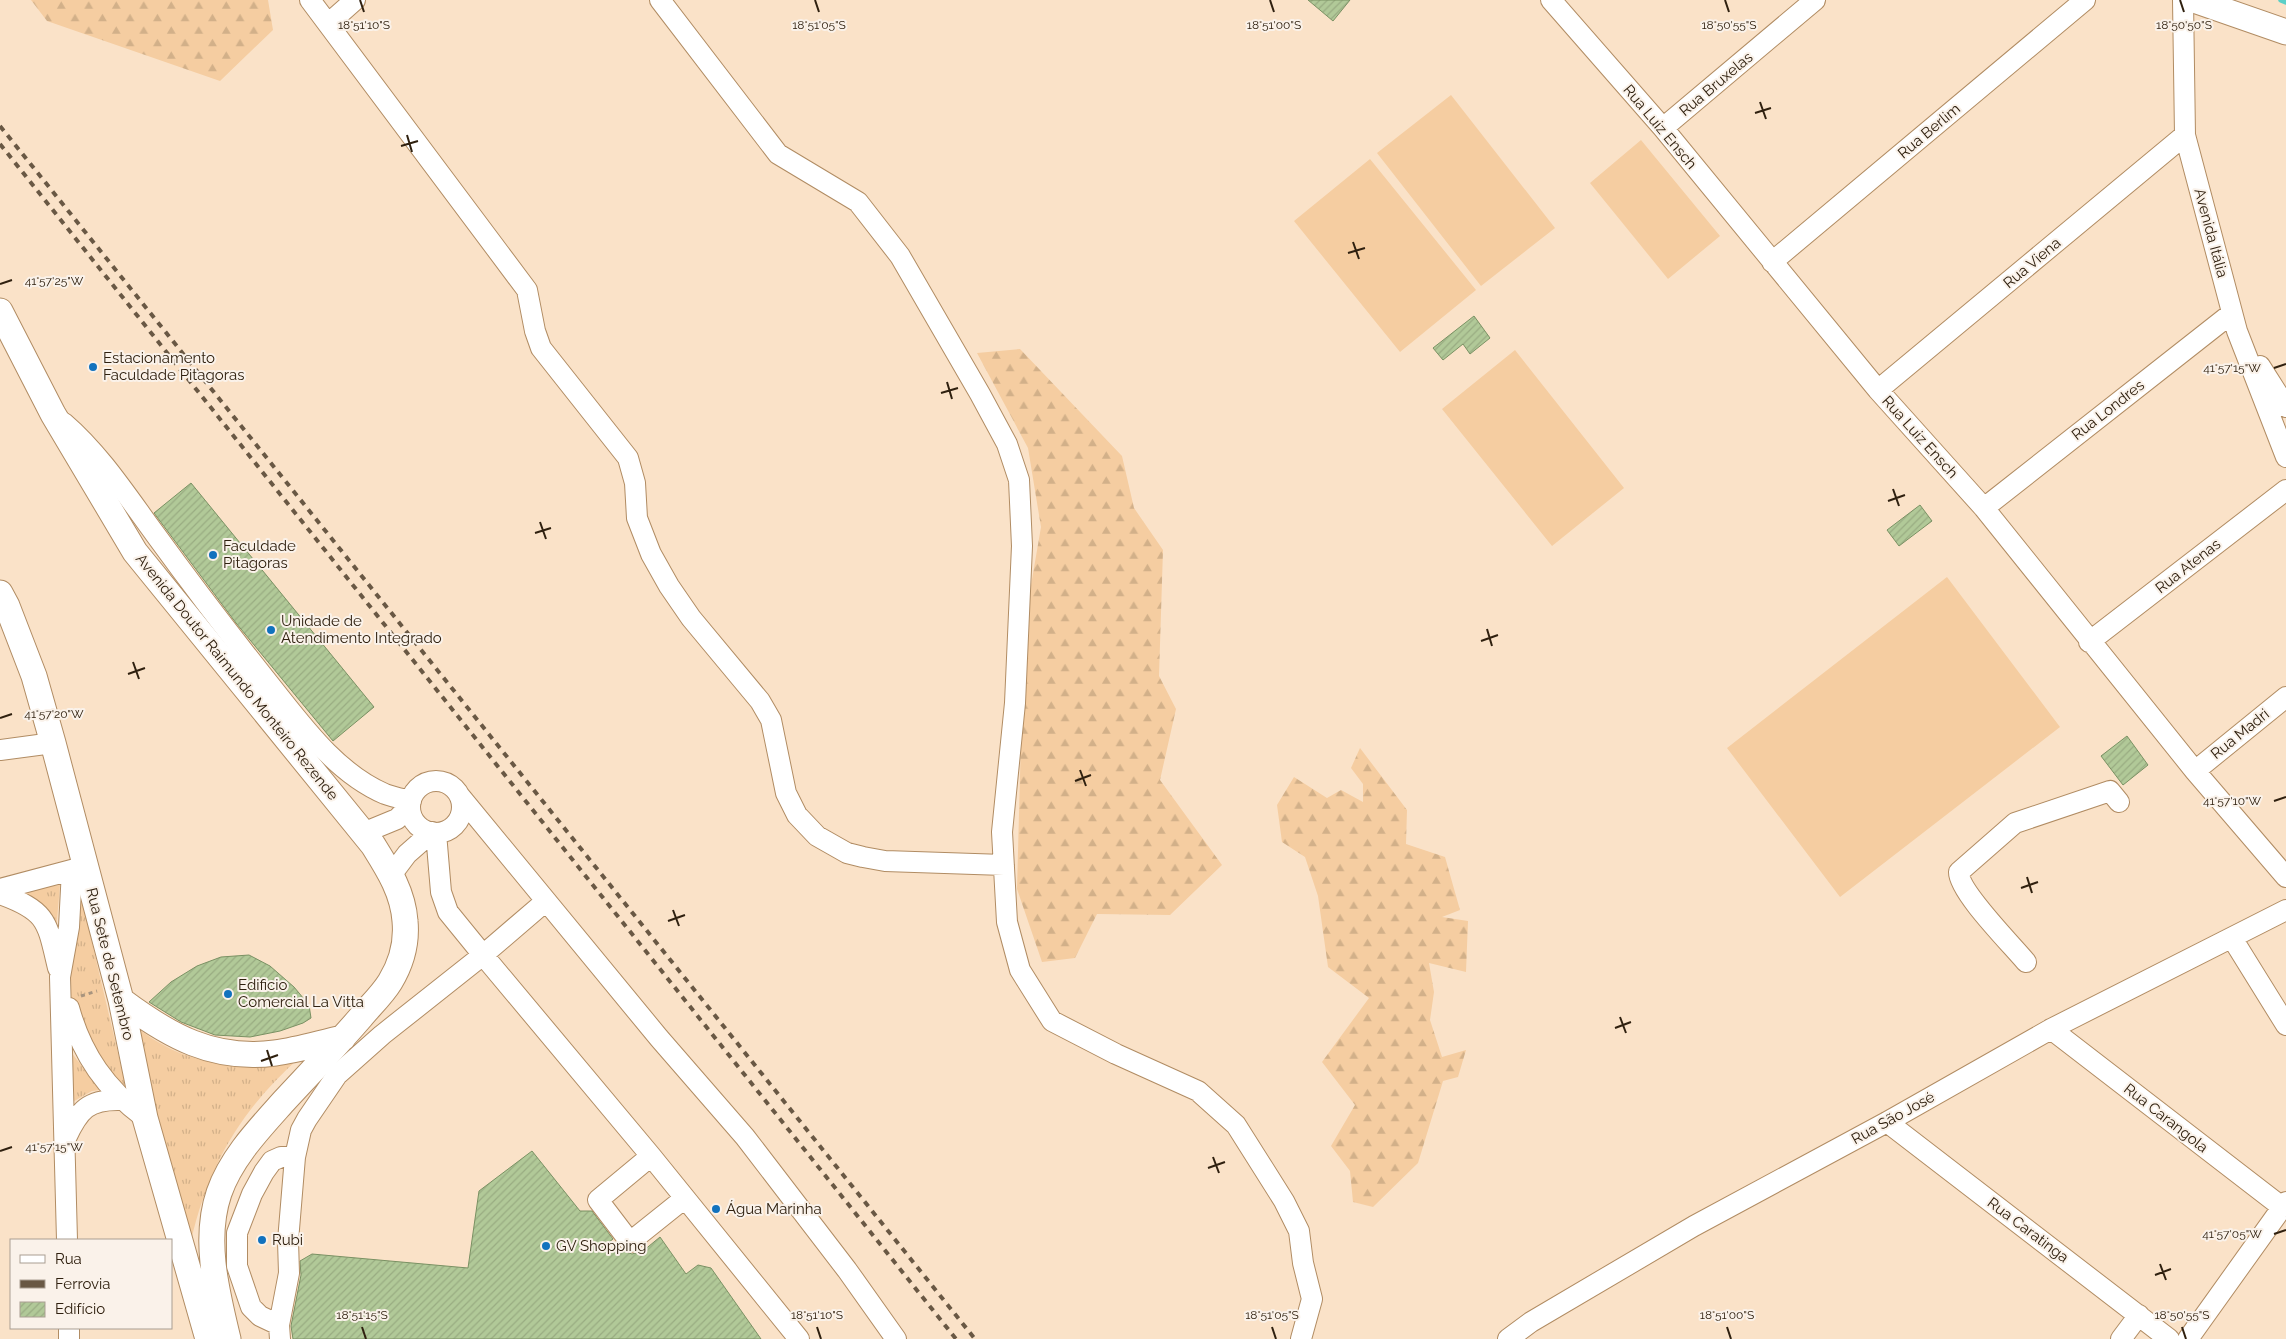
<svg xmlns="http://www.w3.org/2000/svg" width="2286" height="1339" font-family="Raleway,sans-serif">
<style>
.grass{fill:url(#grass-tufts)}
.forest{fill:url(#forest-firs)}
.pitch{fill:#f5cda1}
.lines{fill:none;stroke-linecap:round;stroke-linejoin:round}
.stream{stroke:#5bcfc7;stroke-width:5.5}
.building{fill:url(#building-hatch);stroke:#7a9163}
.minor-casing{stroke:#b18c63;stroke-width:22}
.major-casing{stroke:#b18c63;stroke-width:27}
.path{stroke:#a8947e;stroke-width:3;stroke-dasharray:4 4;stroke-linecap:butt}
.minor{stroke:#fff;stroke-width:20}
.major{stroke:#fff;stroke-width:25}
.rail{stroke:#695844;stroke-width:4;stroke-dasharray:6 6;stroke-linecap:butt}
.ticks{fill:none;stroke:#2f200f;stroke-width:2}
.poi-dot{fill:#1172be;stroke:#faf2ea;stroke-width:2}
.labels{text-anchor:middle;stroke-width:4;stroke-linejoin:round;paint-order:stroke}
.street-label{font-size:15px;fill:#2f200f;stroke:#faf2ea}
.poi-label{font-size:15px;fill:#2f200f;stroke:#faf2ea;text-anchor:start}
.ticks-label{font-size:12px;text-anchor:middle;fill:#2f200f;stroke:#faf2ea;stroke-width:4;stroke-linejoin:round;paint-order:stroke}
</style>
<defs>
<pattern id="grass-tufts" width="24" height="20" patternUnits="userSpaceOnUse" patternTransform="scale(1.25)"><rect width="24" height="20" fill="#f5cda1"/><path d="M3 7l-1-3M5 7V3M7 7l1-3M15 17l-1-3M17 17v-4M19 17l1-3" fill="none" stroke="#d2b089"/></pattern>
<pattern id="forest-firs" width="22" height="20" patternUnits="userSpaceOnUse" patternTransform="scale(1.25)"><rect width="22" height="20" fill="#f5cda1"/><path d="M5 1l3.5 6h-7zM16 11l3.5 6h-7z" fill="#d2b089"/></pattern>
<pattern id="building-hatch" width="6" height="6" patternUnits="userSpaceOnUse" patternTransform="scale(1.25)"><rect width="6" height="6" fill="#b1c998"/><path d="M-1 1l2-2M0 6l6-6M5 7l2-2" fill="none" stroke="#99ac82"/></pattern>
</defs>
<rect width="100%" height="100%" fill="#fae2c8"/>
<path class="grass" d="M60 885 56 932 13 890Z
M81 896 126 1087 106 1068 82 1029 71 997 66 974Z
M132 1023C154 1043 189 1061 219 1062 246 1063 273 1058 300 1057 241 1110 209 1164 191 1241Z
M65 1044 100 1090 92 1091 69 1104Z"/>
<path class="forest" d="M31 0H268L273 30 220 81 47 21Z
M1020 349 1122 456 1134 508 1163 550 1159 676 1176 709 1160 780 1222 865 1170 915 1097 914 1075 958 1042 962 1017 889 1024 626 1041 527 1028 448 977 353Z
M1360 748 1407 810 1406 844 1445 857 1460 910 1442 917 1468 921 1466 972 1429 963 1434 992 1430 1020 1442 1057 1466 1050 1458 1077 1443 1081 1418 1163 1373 1207 1353 1202 1350 1171 1331 1146 1355 1105 1322 1062 1369 998 1328 967 1318 896 1305 857 1282 842 1277 805 1294 777 1327 798 1341 790 1363 802V784L1351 768Z"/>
<path class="pitch" d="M1451 95 1555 228 1481 286 1377 153Z
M1641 140 1720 236 1668 279 1590 183Z
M1370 159 1476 290 1400 352 1294 221Z
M1515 350 1624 488 1552 546 1442 409Z
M1947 577 2060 727 1840 897 1727 748Z"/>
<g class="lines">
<path class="stream" d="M2281 0 2286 2"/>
</g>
<path class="building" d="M1308 0H1350L1333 21Z
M1474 316 1490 338 1470 354 1463 344 1443 360 1433 348Z
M191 483 374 707 333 741 236 623 154 513Z
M1920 505 1932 521 1899 546 1887 530Z
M2127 736 2148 765 2123 785 2101 756Z
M249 955 270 966 294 987 309 1005 311 1018 303 1023 280 1031 250 1037 215 1035 181 1022 149 1002 171 982 197 966 221 957Z
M532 1151 580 1211H592L613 1239 600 1249 621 1250 632 1254 643 1251 660 1237 686 1274 698 1265 711 1268 761 1339H293L291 1326 301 1275 300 1261 312 1254 468 1268 479 1191Z"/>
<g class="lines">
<defs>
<path id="minor" d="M310 0 527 290 535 331 541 348 628 458 635 483 637 518 651 554 669 586 691 618 760 701 771 720 786 793 797 815 817 836 847 853 863 857 885 861 1004 865
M660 0 778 154 858 202 900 256 980 394 1007 444 1019 480 1022 546 1015 703 1002 832 1007 922 1020 970 1052 1021 1116 1054 1198 1091 1236 1125 1284 1201 1299 1231 1303 1263 1312 1299 1301 1339
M1551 0 1663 128 1878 390 1984 508 2195 771 2286 877
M2183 0 2185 135 2237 331 2286 457
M328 24 355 0
M1663 128 1815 0
M1772 262 2085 0
M2260 366 2286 407
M1878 390 2185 135
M64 423C100 454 127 496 155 534 192 585 231 636 270 685 302 725 336 773 385 794 393 797 403 799 411 801
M1984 508 2232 313
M2089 642 2286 490
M0 750 53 743
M2195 771 2286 697
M410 807a26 26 0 1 1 52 0a26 26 0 1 1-52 0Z
M459 795 659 1038 745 1137 847 1270 896 1339
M363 833 397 819 410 806
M436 833 441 892 448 912 483 955 546 901
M392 874 407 854 432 832
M0 889 83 867
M0 894C48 911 47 922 58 968
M2232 938 2286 1025
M2026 962C2012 945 1958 891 1959 872L2015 823 2110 791 2119 802
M69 1008C82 1055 106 1089 145 1118
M2051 1029 2282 1207
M1887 1122 2169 1339
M66 1138C79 1110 88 1099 121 1100
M651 1156 598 1200 630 1242 685 1198
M67 1240 60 977 69 927 72 870
M279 1325 260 1316 251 1307 237 1266V1233L252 1194 264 1172 272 1161 281 1157H295
M69 1328V1339
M280 1339 279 1325 289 1273 288 1241 295 1157 301 1130 307 1119 337 1075 382 1035 483 955 651 1156 799 1339
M1508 1339 1531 1322 1694 1226 1887 1122 2051 1029 2286 910
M2121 1339 2139 1315
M2188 1339 2286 1202"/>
<path id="major" d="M2194 0 2286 32
M0 311 53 414 135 552 373 845C388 869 403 892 405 921 407 942 401 964 390 982 382 995 370 1006 361 1017 336 1046 310 1073 284 1101 259 1129 231 1158 219 1193 203 1240 217 1293 228 1339
M0 593 7 606 34 676 53 743 121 1000 145 1118 208 1339
M121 1000C169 1036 213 1061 275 1053 298 1050 320 1043 343 1038"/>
</defs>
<use href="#minor" class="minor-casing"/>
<use href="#major" class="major-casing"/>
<path class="path" d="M81 996 97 991"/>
<use href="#minor" class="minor"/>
<use href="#major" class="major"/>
<path class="rail" d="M0 126 975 1339
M0 144 956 1339"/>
</g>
<path class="ticks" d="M360 0 364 12M815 0 819 12M1270 0 1274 12M1725 0 1729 12M2180 0 2184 12M1760 102 1766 119M1755 113 1771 108M407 135 412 152M401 146 418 141M1353 242 1359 259M1348 253 1365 248M0 284 12 280M2274 368 2286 364M947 382 952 399M941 393 958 388M1893 489 1899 506M1888 501 1905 495M540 522 546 539M535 533 551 528M1487 629 1492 646M1481 641 1498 635M133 662 139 679M128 674 145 668M0 718 12 714M1080 770 1086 786M1075 781 1091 775M2274 801 2286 797M2027 877 2032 893M2021 888 2038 882M673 910 679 926M668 921 685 915M1620 1017 1626 1033M1615 1028 1631 1022M267 1050 272 1066M261 1061 278 1055M0 1151 12 1147M1213 1157 1219 1173M1208 1168 1225 1162M2274 1234 2286 1230M2160 1264 2166 1280M2155 1275 2171 1269M362 1327 366 1339M817 1327 821 1339M1272 1327 1276 1339M1727 1327 1731 1339M2182 1327 2186 1339"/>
<g class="poi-dot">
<circle cx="93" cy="367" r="5"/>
<circle cx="213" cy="555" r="5"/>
<circle cx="271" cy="630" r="5"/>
<circle cx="228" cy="994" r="5"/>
<circle cx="716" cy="1209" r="5"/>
<circle cx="262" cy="1240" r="5"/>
<circle cx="546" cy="1246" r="5"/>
</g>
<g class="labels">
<g class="street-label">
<text transform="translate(1716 84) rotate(-40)" y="5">Rua Bruxelas</text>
<text transform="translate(1660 127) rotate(50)" y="5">Rua Luiz Ensch</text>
<text transform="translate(1929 131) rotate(-40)" y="5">Rua Berlim</text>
<text transform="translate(2211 233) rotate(75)" y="5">Avenida Itália</text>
<text transform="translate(2032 263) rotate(-40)" y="5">Rua Viena</text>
<text transform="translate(2108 410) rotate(-38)" y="5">Rua Londres</text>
<text transform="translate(1920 437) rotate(48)" y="5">Rua Luiz Ensch</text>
<text transform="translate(2188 566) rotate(-38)" y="5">Rua Atenas</text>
<text transform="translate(237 677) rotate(51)" y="5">Avenida Doutor Raimundo Monteiro Rezende</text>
<text transform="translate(2240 734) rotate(-39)" y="5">Rua Madri</text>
<text transform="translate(110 964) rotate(76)" y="5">Rua Sete de Setembro</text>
<text transform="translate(1893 1118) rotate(-29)" y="5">Rua São José</text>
<text transform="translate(2166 1118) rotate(38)" y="5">Rua Carangola</text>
<text transform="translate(2028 1230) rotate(37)" y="5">Rua Caratinga</text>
</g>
<g class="poi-label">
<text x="103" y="363">Estacionamento<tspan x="103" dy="17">Faculdade Pitagoras</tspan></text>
<text x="223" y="551">Faculdade<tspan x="223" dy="17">Pitagoras</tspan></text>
<text x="281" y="626">Unidade de<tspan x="281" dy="17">Atendimento Integrado</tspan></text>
<text x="238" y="990">Edificio<tspan x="238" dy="17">Comercial La Vitta</tspan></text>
<text x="726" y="1214">Água Marinha</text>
<text x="272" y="1245">Rubi</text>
<text x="556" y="1251">GV Shopping</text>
</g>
</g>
<g class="ticks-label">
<text x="364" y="29">18°51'10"S</text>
<text x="819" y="29">18°51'05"S</text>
<text x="1274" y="29">18°51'00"S</text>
<text x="1729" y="29">18°50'55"S</text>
<text x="2184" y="29">18°50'50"S</text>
<text x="54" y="285">41°57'25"W</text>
<text x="2232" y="372">41°57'15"W</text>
<text x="54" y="718">41°57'20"W</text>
<text x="2232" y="805">41°57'10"W</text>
<text x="54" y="1151">41°57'15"W</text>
<text x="2232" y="1238">41°57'05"W</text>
<text x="362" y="1319">18°51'15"S</text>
<text x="817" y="1319">18°51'10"S</text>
<text x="1272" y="1319">18°51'05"S</text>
<text x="1727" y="1319">18°51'00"S</text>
<text x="2182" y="1319">18°50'55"S</text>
</g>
<rect x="10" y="1239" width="162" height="90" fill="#faf2ea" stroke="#a99e92"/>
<rect x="20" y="1255" width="25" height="8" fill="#ffffff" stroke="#a99e92"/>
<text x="55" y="1264" font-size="15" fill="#2f200f">Rua</text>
<rect x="20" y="1280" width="25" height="8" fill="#695844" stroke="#a99e92"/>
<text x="55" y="1289" font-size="15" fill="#2f200f">Ferrovia</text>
<rect x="20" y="1302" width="25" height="15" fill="url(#building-hatch)" stroke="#a99e92"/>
<text x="55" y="1314" font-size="15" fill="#2f200f">Edifício</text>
</svg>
